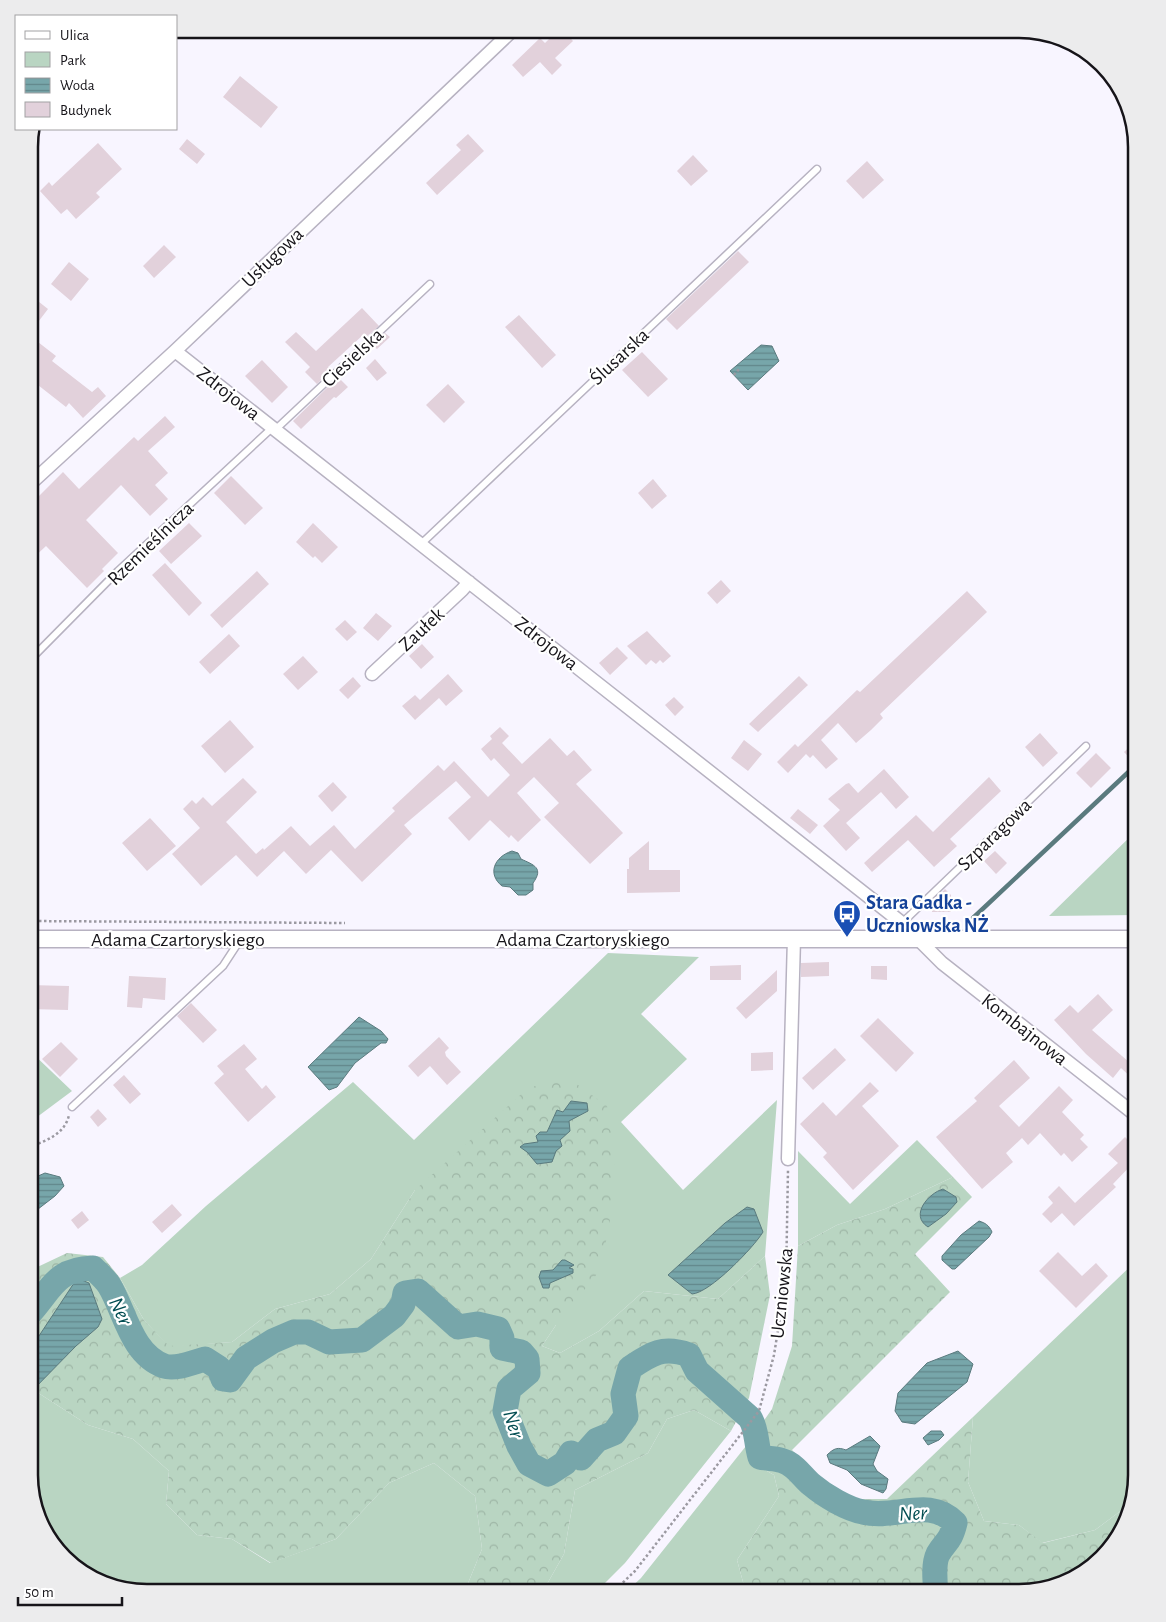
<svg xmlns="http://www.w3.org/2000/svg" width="1166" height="1622" font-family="'Alegreya Sans',sans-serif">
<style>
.green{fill:#b9d5c2}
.forest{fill:url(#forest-crowns)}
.water{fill:url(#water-rules);stroke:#5a7a7e}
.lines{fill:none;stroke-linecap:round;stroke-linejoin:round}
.stream{stroke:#5a7a7e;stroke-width:4.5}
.river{stroke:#77a6aa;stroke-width:25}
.building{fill:#e2d1db}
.service-casing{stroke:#b7b2c1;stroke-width:9}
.minor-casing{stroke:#b7b2c1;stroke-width:15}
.tertiary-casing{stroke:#b7b2c1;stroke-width:19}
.path{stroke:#9b99a1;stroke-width:2.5;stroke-dasharray:2.5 2.5;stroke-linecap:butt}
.service{stroke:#fff;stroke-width:6}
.minor{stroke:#fff;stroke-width:12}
.tertiary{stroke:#fff;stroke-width:16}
.labels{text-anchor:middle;stroke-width:4.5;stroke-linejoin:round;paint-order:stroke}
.street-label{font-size:20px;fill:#161419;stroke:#fff}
.transit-label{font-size:20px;font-weight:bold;fill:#164399;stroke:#fff;text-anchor:start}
.water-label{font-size:21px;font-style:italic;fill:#024d52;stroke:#fff}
.rim{fill:none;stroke:#161419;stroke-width:2.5}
</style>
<defs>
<pattern id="forest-crowns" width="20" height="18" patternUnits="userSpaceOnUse" patternTransform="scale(1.25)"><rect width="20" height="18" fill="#b9d5c2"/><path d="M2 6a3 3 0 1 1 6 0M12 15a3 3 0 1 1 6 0" fill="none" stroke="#9eb6a6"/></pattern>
<pattern id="water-rules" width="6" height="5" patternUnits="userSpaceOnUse" patternTransform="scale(1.25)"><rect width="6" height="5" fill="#77a6aa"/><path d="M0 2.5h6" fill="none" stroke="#61868a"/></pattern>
</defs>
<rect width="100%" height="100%" fill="#f8f5ff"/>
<path class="green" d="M1137 830V915L1049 916Z
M608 953 699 957 641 1014 687 1059 621 1122 683 1190 777 1100 765 1256 718 1299 644 1291 599 1331 560 1353 542 1346 556 1325 415 1190 371 1259 330 1294 275 1309 232 1342 169 1347 144 1320 120 1278 142 1265 206 1206 353 1082 414 1140Z
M29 1050 72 1091 29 1123Z
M917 1140 953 1177 885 1209 837 1225 798 1246V1151L850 1204Z
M1137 1260V1476L1130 1504 1095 1530 1042 1543 1019 1525 984 1521 968 1482 973 1417Z
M29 1387 88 1425 133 1439 169 1471 166 1504 197 1535 232 1539 270 1563 336 1539 389 1483 434 1463 475 1496 482 1549 464 1593H139L87 1577 45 1535 29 1475Z
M694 1410 731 1431 625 1563 595 1593H542L564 1554 575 1490 648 1453 667 1419Z
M746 1446 756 1465 774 1475 779 1496 737 1560 746 1593H625L641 1578Z"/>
<path class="forest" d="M567 1077 607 1106 615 1150 611 1214 601 1269 556 1325 542 1346 560 1353 599 1331 644 1291 718 1299 765 1256 770 1295 749 1398 731 1431 694 1410 667 1419 648 1453 575 1490 564 1554 542 1593H464L482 1549 475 1496 434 1463 389 1483 336 1539 271 1563 232 1539 197 1535 166 1504 169 1471 133 1439 88 1425 29 1387V1271L67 1253 103 1257 120 1278 144 1320 169 1346 232 1342 275 1309 330 1294 371 1259 415 1190 528 1088Z
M953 1177 972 1197 915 1254 950 1292 792 1450 820 1478 854 1499H887L973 1417 968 1482 984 1521 1019 1525 1043 1543 1095 1530 1130 1504 1121 1535 1079 1577 1020 1593H746L737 1560 779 1496 774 1475 756 1465 746 1446 772 1409 792 1346 798 1246 837 1225 885 1209Z"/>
<path class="water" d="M761 345 772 346 779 361 748 390 730 371Z
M512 851 518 853 521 859C534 865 544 868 533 883V890L526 895H518L510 887 502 886C487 874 494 857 512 851Z
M359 1017 381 1031 388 1039 386 1043H381L355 1063 337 1087 329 1090 308 1067Z
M571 1101 587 1103 588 1111 569 1121 570 1131 560 1140 562 1146 556 1151 552 1162 537 1164 527 1152 520 1147 524 1144 538 1142 536 1136 540 1132H547L557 1110 563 1112Z
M45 1173 60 1177 64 1186 55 1196 29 1216V1180Z
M943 1189 956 1197 957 1202 946 1214 928 1227C909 1215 929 1193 943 1189Z
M747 1207 754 1209 763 1232C754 1247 710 1293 692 1294L668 1275 725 1223Z
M979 1221C985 1223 989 1225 992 1232L989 1237 955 1269H952L942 1260V1256L961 1235Z
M562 1260H565L574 1265 569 1268 573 1269V1273L550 1283 549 1288H543L539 1277 541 1271 553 1270Z
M79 1279 89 1283 102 1319 98 1327 76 1346 29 1394V1351L72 1286Z
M958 1351 973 1364 967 1382 915 1424 902 1422 895 1411 898 1393 927 1363Z
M931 1431H941L944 1435 939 1440 928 1445 923 1438Z
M870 1436 880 1446 873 1464 877 1471 888 1479 886 1489 883 1493 861 1484 847 1470 830 1463 827 1455C834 1448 838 1447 846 1450Z"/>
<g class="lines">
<path class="stream" d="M973 918 1137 764"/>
<path class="river" d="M29 1314C52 1289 55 1269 93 1268 98 1273 105 1279 109 1285 125 1311 131 1354 164 1366 175 1370 194 1362 205 1359L219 1368 223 1379 230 1380 246 1358 273 1341 294 1332H308L329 1342 362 1340 394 1316 403 1304 405 1293 418 1291 458 1327 477 1324 498 1329 502 1338V1348L521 1352 527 1359 528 1373 509 1389 505 1411 519 1446 529 1464 548 1474 565 1463 571 1453 581 1458 597 1440 614 1433 626 1416 623 1394 630 1368C652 1353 663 1346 689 1355L697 1371 750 1418C757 1429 756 1444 760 1457 768 1459 776 1458 783 1461 796 1465 802 1477 812 1485 825 1496 847 1509 863 1512 896 1520 929 1496 955 1523 950 1543 946 1540 938 1554 933 1564 935 1582 936 1593"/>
</g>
<path class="building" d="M559 29H562L573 41 555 58 562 65 552 75 540 62 523 77 512 65 540 38 545 43Z
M240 76 278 107 261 128 223 97Z
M468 134 484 151 437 195 426 183 461 150 456 145Z
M187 139 205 154 197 164 179 149Z
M98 143 122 169 96 193 100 197 76 219 67 209 61 214 40 191 49 182 52 186Z
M693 155 708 171 691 186 677 171Z
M867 161 884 180 863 199 846 181Z
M164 245 176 257 154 278 143 266Z
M738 251 749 262 677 330 666 319Z
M69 262 89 279 71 301 51 284Z
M29 294 48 309 29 334Z
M362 308 379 326 365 338 363 335 328 367 331 370 317 384 305 372 310 367 285 342 296 332 316 351Z
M519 315 556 355 542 368 505 327Z
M385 333 390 337 377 349 372 345Z
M29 335 56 356 52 361 92 392 98 387 106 396 83 418 69 403 66 407 29 378Z
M642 352 668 379 648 397 622 370Z
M375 359 387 373 377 381 366 368Z
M262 360 288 387 272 403 245 376Z
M338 377 348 387 336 398 334 397 301 429 293 421Z
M448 384 465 402 444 423 426 405Z
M165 416 175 427 148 451 168 473 155 485 168 499 150 516 121 485 86 520 118 553 102 569 104 571 87 588 46 546 29 562V506L63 472 79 489 134 437 138 441Z
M231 476 263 508 245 525 214 493Z
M653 479 667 496 652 509 638 493Z
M189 523 202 536 171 564 159 551Z
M313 523 338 547 322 563 315 556 313 558 296 542Z
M165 563 202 603 189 616 152 575Z
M257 571 269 584 222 628 210 615Z
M721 580 731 591 717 604 707 593Z
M967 591 987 612 880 714 883 718 871 730 856 743 838 723 821 740 838 759 826 769 813 755 810 758 806 754 788 773 777 762 795 744 798 747 857 690 860 692Z
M376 613 392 626 378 641 363 628Z
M345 620 357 632 347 641 335 629Z
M647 631 671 656 663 663 660 660 656 664 651 660 646 665 627 646Z
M229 634 240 646 210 674 199 662Z
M422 644 434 657 421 669 409 656Z
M617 647 628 658 610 675 599 663Z
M303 656 318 672 298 690 283 674Z
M448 674 463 691 446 706 439 698 415 720 402 706 415 695 420 700Z
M799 676 808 685 758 732 749 724Z
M353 677 361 686 348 699 339 690Z
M674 697 684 707 675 716 665 705Z
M230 720 254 747 225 773 201 746Z
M500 727 509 736 502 743 522 764 550 738 567 756 574 750 592 770 576 784 623 833 590 864 544 817 559 803 534 777 517 793 541 820 518 842 511 835 509 838 490 820 469 841 448 818 471 797 456 781 404 825 412 834 362 882 331 850 306 874 284 851 257 877 236 855 201 886 172 854 200 828 183 809 192 800 196 804 203 797 212 806 243 778 257 792 226 822 256 854 263 848 264 850 291 826 310 846 334 825 355 849 395 811 392 808 438 765 444 771 454 761 488 797 510 775 494 758 491 761 481 749 492 739 490 736Z
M1040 733 1058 753 1043 767 1025 747Z
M744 740 762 754 748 771 731 758Z
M1137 740V766L1124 752Z
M1096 753 1111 768 1091 788 1076 773Z
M884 769 909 797 896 809 881 792 846 823 860 838 846 851 823 826 840 810 828 799 846 784 849 783 858 793Z
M989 777 1001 791 950 839 957 846 934 867 908 840 872 872 864 863 916 815 933 832Z
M333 782 347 797 332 812 318 796Z
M798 809 818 825 810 834 790 818Z
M150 818 176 846 147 871 122 843Z
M649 841V870H680V892L627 893V869H629V858Z
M995 851 1007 863 996 874 984 861Z
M945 889 951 895V912H932V903Z
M829 962V976L801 977V963Z
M741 965V980H710V966Z
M871 966H887V980L871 979Z
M777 970V991L746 1019 736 1008Z
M129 976 166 978 165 1000 143 998 142 1008 127 1007Z
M29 985 69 986 68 1010 29 1009Z
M1098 994 1113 1010 1092 1030 1137 1069V1083L1121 1068 1113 1078 1086 1054 1054 1020 1070 1005 1078 1013Z
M191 1003 217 1030 203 1043 177 1016Z
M878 1018 914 1053 896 1072 860 1036Z
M439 1037 449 1048 445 1052 446 1056 461 1072 447 1085 430 1066 418 1077 408 1066Z
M61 1042 78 1059 60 1077 42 1059Z
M244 1044 257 1059 245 1069 262 1089 266 1085 276 1097 248 1122 214 1083 224 1074 217 1066Z
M835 1048 846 1060 813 1090 802 1078Z
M773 1052V1070L751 1071V1053Z
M1014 1060 1030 1078 999 1106 1019 1127 1059 1086 1073 1100 1062 1112 1084 1135 1080 1139 1088 1147 1072 1162 1064 1153 1061 1156 1040 1133 1028 1145 1022 1138 1006 1153 1013 1162 982 1189 936 1137 977 1101 974 1098Z
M124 1075 141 1094 130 1104 113 1085Z
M870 1082 879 1091 862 1106 899 1146 853 1190 823 1157 827 1153 800 1124 823 1102 836 1116Z
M98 1109 107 1119 98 1127 90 1117Z
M1125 1137 1137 1149V1159L1113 1184 1116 1187 1074 1226 1062 1213 1051 1223 1042 1214 1053 1203 1048 1197 1059 1186 1075 1203 1118 1163 1108 1154Z
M172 1204 182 1215 162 1233 152 1222Z
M82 1211 89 1220 78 1229 71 1220Z
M1058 1252 1082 1276 1096 1263 1108 1276 1076 1308 1039 1271Z"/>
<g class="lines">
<defs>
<path id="service" d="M275 430 430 284
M421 544 817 169
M29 661 118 571 272 428
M902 923 1086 746
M72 1107 223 966 240 940"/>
<path id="minor" d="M175 351 902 923 942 963 1137 1116
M29 485 175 351 514 29
M372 674 462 590 469 582
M788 1159 794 938"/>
<path id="tertiary" d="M29 939H1137"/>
</defs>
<use href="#service" class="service-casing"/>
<use href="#minor" class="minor-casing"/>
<use href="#tertiary" class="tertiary-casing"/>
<path class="path" d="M734 375 739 369
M29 921 345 923
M29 1147C46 1141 65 1134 69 1115
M612 1593 635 1571 759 1411 774 1355 786 1280 788 1170"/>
<use href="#service" class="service"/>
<use href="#minor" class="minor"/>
<use href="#tertiary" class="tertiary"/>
</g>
<defs>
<symbol id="bus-pin" viewBox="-11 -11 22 30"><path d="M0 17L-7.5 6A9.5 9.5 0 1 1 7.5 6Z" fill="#1a4fb4" stroke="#fff"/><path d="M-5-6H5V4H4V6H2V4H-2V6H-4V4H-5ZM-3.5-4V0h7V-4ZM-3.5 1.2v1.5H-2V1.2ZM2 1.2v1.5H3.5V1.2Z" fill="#fff"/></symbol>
</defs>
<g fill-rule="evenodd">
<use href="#bus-pin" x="831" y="898" width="32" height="43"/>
</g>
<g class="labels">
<g class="street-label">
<text transform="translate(272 257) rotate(-44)" y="7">Usługowa</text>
<text transform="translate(619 356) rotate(-43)" y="7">Ślusarska</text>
<text transform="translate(352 357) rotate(-43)" y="7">Ciesielska</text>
<text transform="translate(229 393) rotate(38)" y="7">Zdrojowa</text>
<text transform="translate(150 543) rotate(-44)" y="7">Rzemieślnicza</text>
<text transform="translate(421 629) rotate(-43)" y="7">Zaułek</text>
<text transform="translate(547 643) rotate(38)" y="7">Zdrojowa</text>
<text transform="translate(994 834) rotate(-44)" y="7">Szparagowa</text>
<text x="178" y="946">Adama Czartoryskiego</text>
<text x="583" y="946">Adama Czartoryskiego</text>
<text transform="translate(1025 1029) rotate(38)" y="7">Kombajnowa</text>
<text transform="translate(781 1293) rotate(-84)" y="7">Uczniowska</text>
</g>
<g class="transit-label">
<text x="866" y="909">Stara Gadka -<tspan x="866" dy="23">Uczniowska NŻ</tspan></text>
</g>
<g class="water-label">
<text transform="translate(121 1311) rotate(64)" y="7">Ner</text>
<text transform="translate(514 1424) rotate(72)" y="7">Ner</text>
<text transform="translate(913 1513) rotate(-3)" y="7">Ner</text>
</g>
</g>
<path d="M0 0H1166V1622H0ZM147 38H1019A109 109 0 0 1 1128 147V1475A109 109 0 0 1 1019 1584H147A109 109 0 0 1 38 1475V147A109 109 0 0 1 147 38Z" fill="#ececed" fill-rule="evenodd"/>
<path class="rim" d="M147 38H1019A109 109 0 0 1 1128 147V1475A109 109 0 0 1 1019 1584H147A109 109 0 0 1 38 1475V147A109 109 0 0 1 147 38Z"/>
<rect x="15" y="15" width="162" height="115" fill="#ffffff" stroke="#a2a1a3"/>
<rect x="25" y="31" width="25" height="8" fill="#ffffff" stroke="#a2a1a3"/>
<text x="60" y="40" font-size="15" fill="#161419">Ulica</text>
<rect x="25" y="52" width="25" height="15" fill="#b9d5c2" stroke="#a2a1a3"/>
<text x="60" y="65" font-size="15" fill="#161419">Park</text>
<rect x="25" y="78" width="25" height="15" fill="url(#water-rules)" stroke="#a2a1a3"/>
<text x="60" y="90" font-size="15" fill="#161419">Woda</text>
<rect x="25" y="102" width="25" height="15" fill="#e2d1db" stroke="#a2a1a3"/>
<text x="60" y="115" font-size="15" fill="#161419">Budynek</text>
<path d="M18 1597v8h104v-8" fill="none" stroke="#161419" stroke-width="2.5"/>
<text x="25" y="1597" font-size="15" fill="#161419" stroke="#ffffff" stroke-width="4" paint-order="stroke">50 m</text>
</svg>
